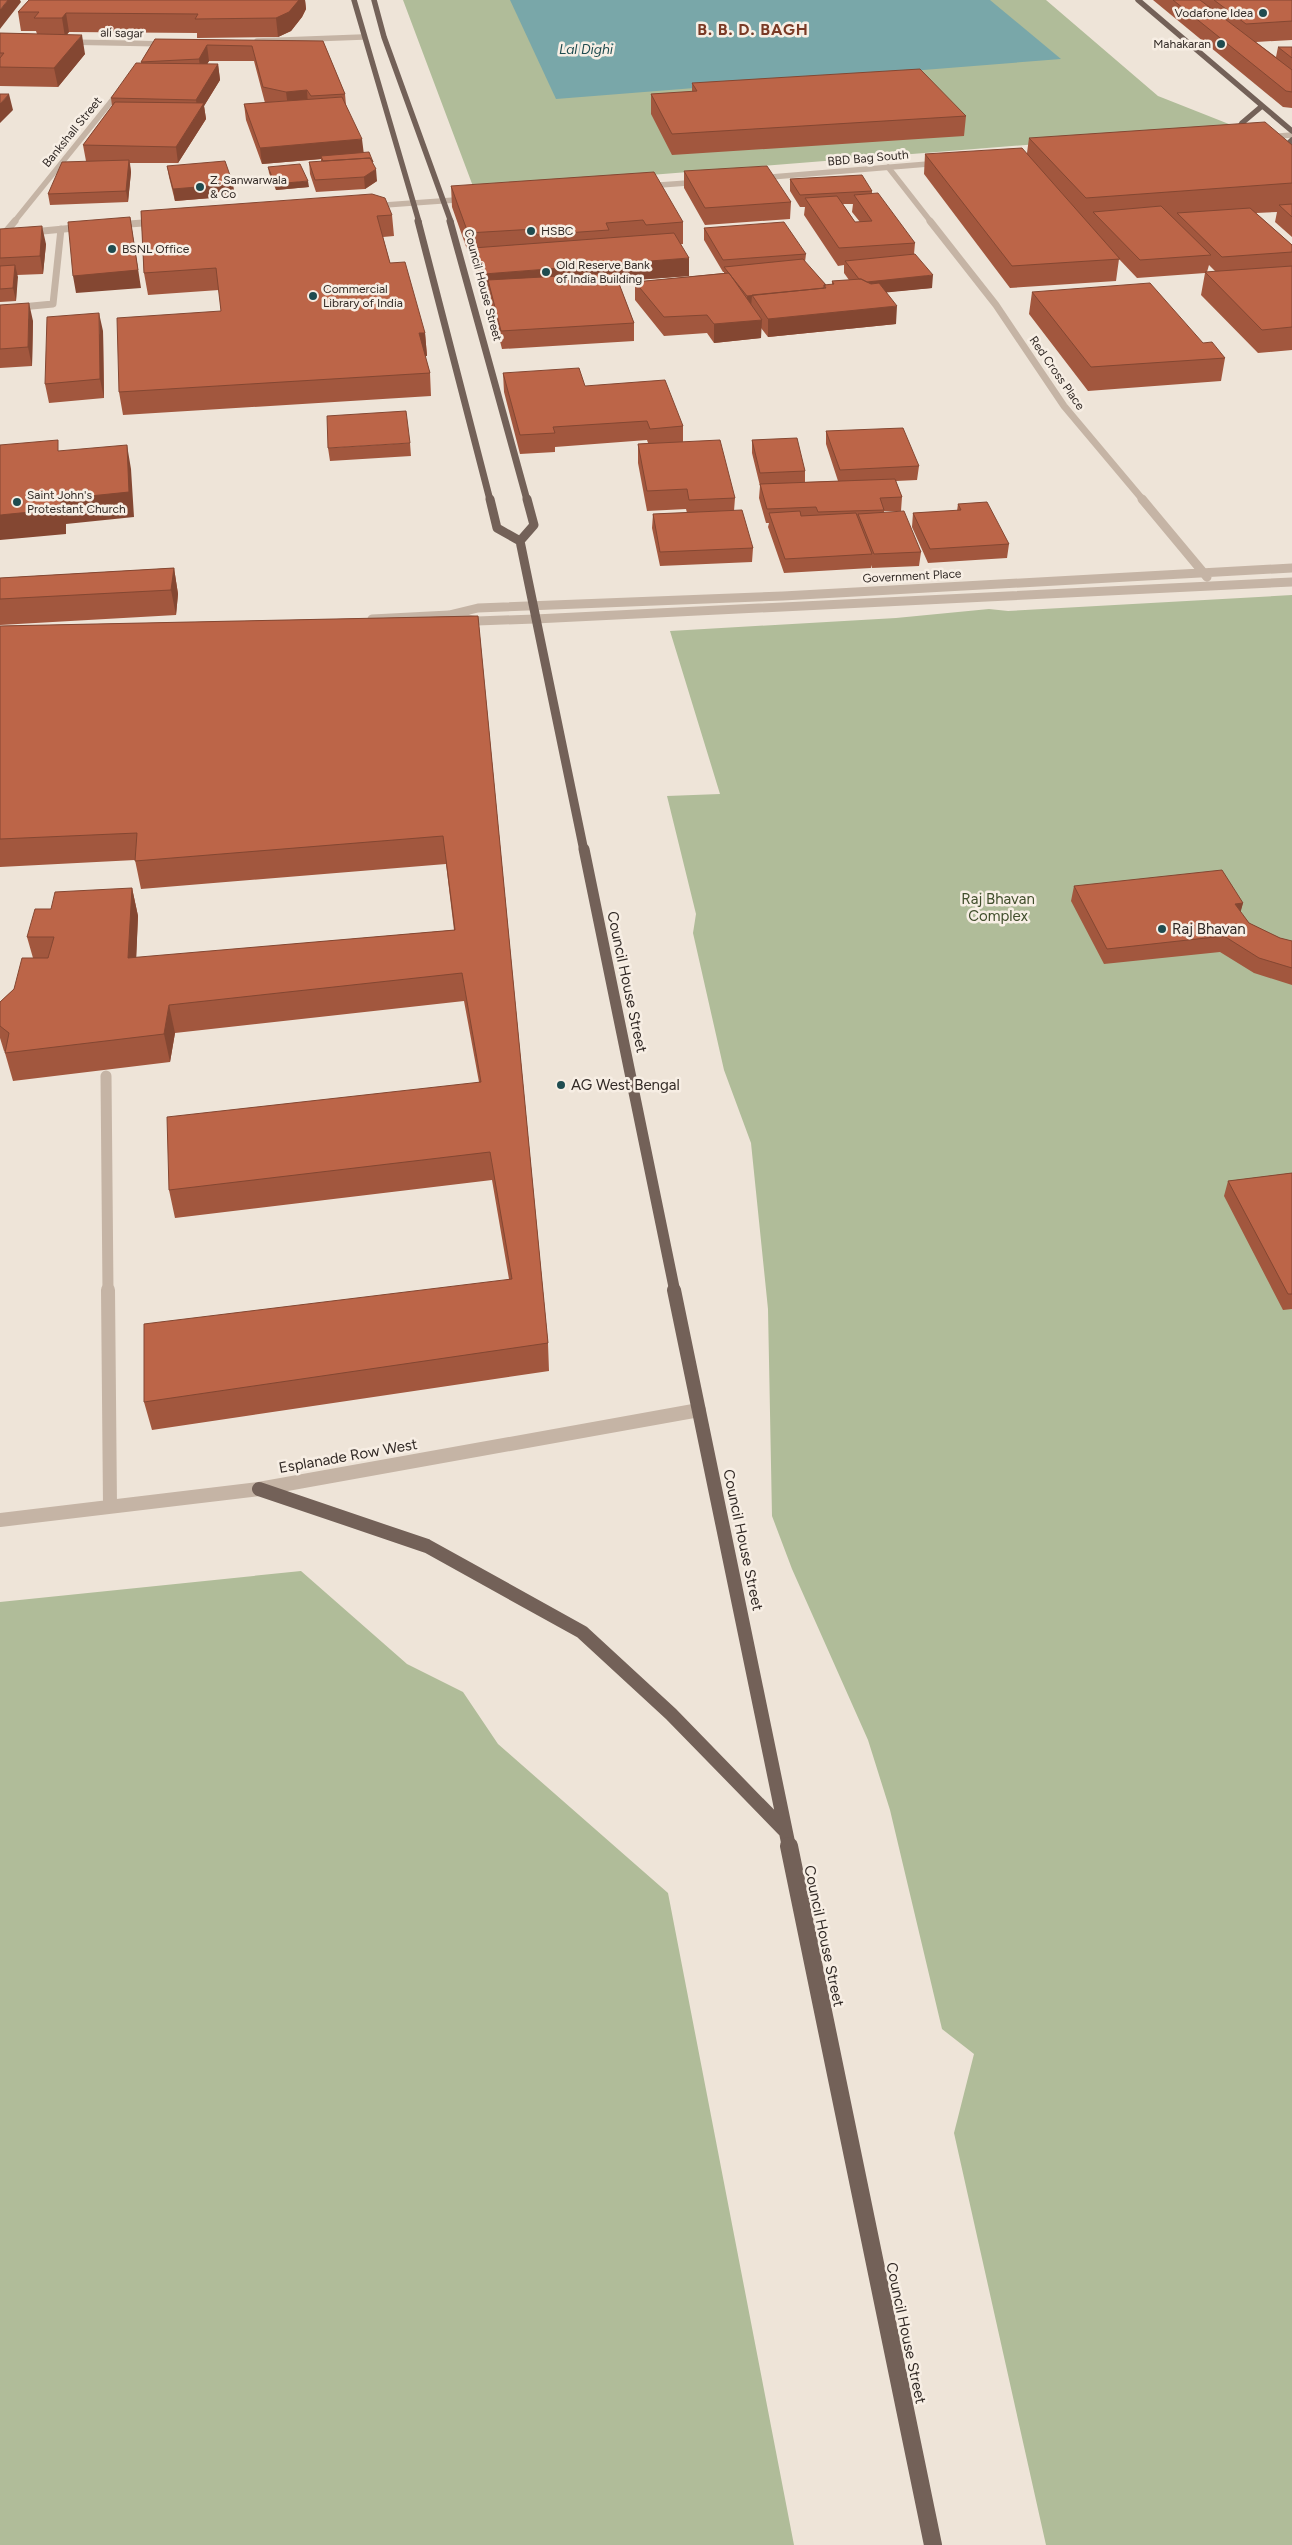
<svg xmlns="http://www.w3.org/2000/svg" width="1292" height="2545" font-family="Figtree,sans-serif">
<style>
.green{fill:#b0bc99}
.water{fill:#79a7a9}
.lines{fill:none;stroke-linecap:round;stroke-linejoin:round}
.minor-far4{stroke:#c5b4a5;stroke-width:5.5}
.minor-far3{stroke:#c5b4a5;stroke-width:7}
.minor-far2{stroke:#c5b4a5;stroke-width:9}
.minor-far1{stroke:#c5b4a5;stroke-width:11}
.minor{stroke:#c5b4a5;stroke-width:14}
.major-far5{stroke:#736158;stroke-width:5.5}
.major-far4{stroke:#736158;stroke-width:7}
.major-far3{stroke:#736158;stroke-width:9}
.major-far2{stroke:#736158;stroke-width:11}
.major-far1{stroke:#736158;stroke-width:14}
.major{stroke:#736158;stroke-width:18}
.wall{fill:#a2573e;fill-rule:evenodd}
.shaded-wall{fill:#844732}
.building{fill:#bc6548;stroke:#844732}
.poi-dot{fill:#1f4c50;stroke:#f7eee4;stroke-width:2}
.labels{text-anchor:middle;stroke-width:5;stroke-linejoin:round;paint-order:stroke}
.far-poi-label{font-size:12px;fill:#322a26;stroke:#f7eee4;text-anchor:start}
.far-street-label{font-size:12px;fill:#322a26;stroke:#f7eee4}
.far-water-label{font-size:14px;font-style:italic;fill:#1f4c50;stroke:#f7eee4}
.park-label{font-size:15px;fill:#414e2c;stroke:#f7eee4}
.poi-label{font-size:15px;fill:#322a26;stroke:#f7eee4;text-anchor:start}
.street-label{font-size:15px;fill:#322a26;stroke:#f7eee4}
.far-district-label{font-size:16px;font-weight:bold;letter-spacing:1px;fill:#7a3a25;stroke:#f7eee4}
</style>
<rect width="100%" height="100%" fill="#eee4d8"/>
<path class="green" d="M403 0H1046L1158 96 1239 128 474 189Z
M1292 595V2545H1046L954 2133 974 2054 942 2029 890 1810 868 1740 792 1569 772 1516 768 1309 751 1143 724 1070 693 933 696 914 667 796 720 794 670 631 896 618 989 609 1008 611Z
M301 1571 407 1664 463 1692 498 1744 668 1893 794 2545H0V1602Z"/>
<path class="water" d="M510 0H990L1061 59 556 99Z"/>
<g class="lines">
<path class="minor-far4" d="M257 41 363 37
M67 42 167 44
M1266 137 1292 135
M888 167 931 222
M758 178 940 163
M646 186 701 182
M371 206 469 199
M14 222 122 88"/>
<path class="minor-far3" d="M930 221 996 305 1064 406 1143 500
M115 225 157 222
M4 234 15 221
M0 235 85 227
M0 309 53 304 61 229"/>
<path class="minor-far2" d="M1142 499 1207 577
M463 618 477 621 535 619 1292 582
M372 619 449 615 478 608 783 596 1292 568"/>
<path class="minor-far1" d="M106 1076 108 1292"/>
<path class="minor" d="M108 1290 110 1506
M0 1520 259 1489 699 1410"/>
<path class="major-far5" d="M354 0 419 222
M374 0 384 37 451 222
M1138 0 1292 131
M1233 139 1242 123 1262 106
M1292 140 1289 143 1292 145"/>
<path class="major-far4" d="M418 221 490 500
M450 221 527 500"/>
<path class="major-far3" d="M490 499 497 528 520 541 584 851
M520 541 534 525 527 499"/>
<path class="major-far2" d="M584 849 675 1292"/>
<path class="major-far1" d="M674 1290 789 1847
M259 1489 427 1546 582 1632 671 1714 786 1832"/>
<path class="major" d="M789 1846 933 2545"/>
</g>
<path class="wall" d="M29 0H305L306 9 302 17 291 31 278 37 197 38V33L69 32 67 34 85 54 58 87 0 86V33L37 34 36 31H21L18 12Z
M1153 0H1292V40L1256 42 1276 57 1278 47H1292V108L1283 107Z
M155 39 323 41 345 94 346 105 363 153 377 181 365 189 316 192 310 174 309 162H321V159L262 164 246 120 244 104 265 103 254 61H209L207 64H218L220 80 204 106 206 119 178 163H130L131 172 128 202 50 205 48 194 86 161 83 145 112 106 111 98 141 63V62Z
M692 83 966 116 964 136 672 155 651 114V94L692 92Z
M1029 138 1292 145V237L1275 222 1277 212 1256 213 1292 245V350L1258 353 1201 295 1205 273 1137 278 1119 259 1116 281 1010 288 924 174 925 154 1027 153ZM1209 265 1216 272H1207Z
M167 166 235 196 175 201 169 177Z
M268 167 309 187 276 190 269 173Z
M684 171 791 202 790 219 705 225 684 188Z
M790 179 872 191V194L915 243 914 254 932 288 886 292 896 324 768 337 761 328V338L714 343 707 333 664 336 635 300V282L724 273V272H723L704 240V228L806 254 805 262 826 285H832V281L849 280 844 273V265L838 266 804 215 805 207H800L790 191ZM843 204H853L852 212 860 222H855Z
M451 186 683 222V244H681L689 276 618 281 634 323V341L502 349 489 298V292H485L474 266V255H469L452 207Z
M141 211 392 215 394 236 383 237 390 263 425 333 427 356H425L430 373 431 396 123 415 119 392 221 311 219 290 148 295 144 273Z
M0 229 46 244 43 274 17 275 16 301 0 302Z
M1032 292 1203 343 1225 358 1221 381 1088 391 1029 314Z
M0 305 33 321 32 366 0 368Z
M103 331 104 398 49 403 45 384Z
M503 373 585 386 683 426V442L735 498 734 511 753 548 752 562 660 566 652 528 653 514 687 513 686 509 647 511 638 463V444L648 443 647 440 555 447V452L520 454 504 392Z
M826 431 919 466 917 480 896 481 902 497 901 511H884V512L921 552 919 566 872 568 871 565V568L784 573 768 527 769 523H766L759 498 760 486 752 453V440L805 471V482L838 481 826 444Z
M410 443 411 456 330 461 328 448Z
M958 504 1009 544 1007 558 928 563 912 527 913 513 957 511Z
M174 568 178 594 176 615 0 625V578Z
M478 616 548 1343 549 1371 152 1430 144 1402 509 1279 492 1180 175 1218 169 1190 479 1082 464 1001 175 1033 170 1062 13 1081 5 1053V1052L4 1051 0 1038V1002L14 989 33 958 27 937 51 909 132 888 138 916 136 958 454 930 446 864 141 889 135 860 0 867V626Z
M1074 886 1243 903 1240 912 1249 923 1280 938 1292 941V985L1254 973 1220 952 1104 964 1071 901Z
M1292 1173V1309L1283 1310 1224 1196 1228 1181Z"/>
<path class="shaded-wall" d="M8 0H20L21 2 0 29V10Z
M299 0H305L306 9 302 17 291 31 278 37 276 18Z
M66 13 69 32 65 37 62 18Z
M82 35 85 54 58 87 54 68Z
M207 45 209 61 201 75 199 59Z
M218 64 220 80 204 106 206 119 178 163 176 147 198 113 196 100Z
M307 90 308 106 288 107 286 92Z
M9 94 13 110 0 123V104Z
M362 139 364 155 321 156V159L262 164 260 148Z
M129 160 131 172 128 202 126 191Z
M376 169 377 181 365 189 364 177Z
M308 181 309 187 276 190 275 184Z
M233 184 235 196 175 201 173 189Z
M130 217 141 288 76 293 73 276Z
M42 226 46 244 43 274 40 256Z
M689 258V276L491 291 488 280 489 292H485L484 274Z
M15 265 18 277 16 301 13 288Z
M933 275 932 288 861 295 862 282Z
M752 295 751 308H746L747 296Z
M29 303 33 321 32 366 28 347Z
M897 306 896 324 768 337V319Z
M99 313 103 331 104 398 100 379Z
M762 320 761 338 714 343V324Z
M419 333H425L427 356H420Z
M127 445 131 469 134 517 66 524V534L0 540V515L61 499Z
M174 568 178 594 176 615 171 590Z
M132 888 138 916 135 986 128 958Z
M1243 903 1239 918 1235 904Z
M169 1005 175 1033 170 1062 164 1034Z"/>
<path class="building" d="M0 0H8L0 10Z
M29 0H299L289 12 276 18 195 19 198 14 66 13 62 18H34L39 12H18Z
M1173 0H1200L1292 70V92L1286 91Z
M1214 0H1292V21L1246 24Z
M0 33 82 35 54 68 0 67V58L4 53H0Z
M155 39 323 41 345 94 311 96 307 90 286 92 263 87 252 46 207 45 199 59 141 62Z
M1278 47H1292V58Z
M136 63 218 64 196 100 111 98Z
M920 69 966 116 672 134 651 94 697 91 692 83Z
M0 94H9L0 104Z
M342 97 362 139 260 148 244 104Z
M115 102 204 103 176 147 83 145Z
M1265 122 1292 145V183L1086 198 1029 138Z
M1022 148 1120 259 1012 266 925 154Z
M369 152 373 162 370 158 323 161 321 156Z
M370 158 376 169 364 177 315 180 309 162Z
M129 160 126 191 48 194 62 162Z
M225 161 233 184 173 189 167 166Z
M300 164 308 181 275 184 268 167Z
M767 166 791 202 705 208 684 171Z
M654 172 683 222 646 225 643 220 606 223 609 230 537 235 535 229 468 233 451 186Z
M862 175 872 191 800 195 790 179Z
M878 193 915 243 839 248 805 198 837 196 855 222 872 221 854 195Z
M372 194 385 198 392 215 377 216 390 263 405 262 425 333H419L430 373 119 392 117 318 221 311 216 268 144 273 141 211Z
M1292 204V217L1279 205Z
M1161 206 1211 255 1140 260 1093 212Z
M1250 208 1292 245V252L1222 257 1177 213Z
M130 217 138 270 73 276 68 222Z
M784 222 806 254 723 260 704 228Z
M42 226 40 256 0 258V229Z
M674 233 689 258 484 274 473 248Z
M915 254 933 275 867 282 861 279H859L845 261Z
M803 259 826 285H824V288L747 296 724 267Z
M15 265 13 288 0 289V266Z
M1292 266V327L1262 330 1205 272Z
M615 273 634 323 501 331 488 280Z
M729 273 762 320 714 324 707 315 664 317 635 282Z
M861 279 871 284 879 283 897 306 768 319 752 295 826 288 824 285 834 284 832 281Z
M1150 283 1203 343 1212 342 1225 358 1091 367 1032 292Z
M29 303 28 347 0 349V305Z
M99 313 100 379 45 384 47 317Z
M579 368 585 386 665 380 683 426 650 429 647 421 553 427 555 433 520 435 503 373Z
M406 411 410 443 328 448 327 416Z
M903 428 919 466 840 470 826 431Z
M797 438 805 471 760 473 752 440Z
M58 440V451L127 445 129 492 61 499V509L0 515V445Z
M720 440 735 498 689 500 687 489 647 491 638 444Z
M895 479 902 497 880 498 884 510 818 512 816 507 767 509 760 484Z
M987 502 1009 544 930 549 913 513 961 510 958 504Z
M742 510 753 548 660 552 653 514Z
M800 511 801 516 856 513 872 554 785 559 769 513Z
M904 511 921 552 874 554 858 514Z
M174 568 171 590 0 599V578Z
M478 616 548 1343 144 1402V1324L512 1279 490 1152 169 1190 167 1117 481 1082 462 973 169 1005 164 1034 5 1053 9 1033 0 1026V1002L14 989 22 958H48L54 937H27L35 909H51L55 892 132 888 128 958 455 930 443 836 135 861 137 833 0 839V626Z
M1222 870 1243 903 1235 904 1249 923 1280 938 1292 941V968L1259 958 1224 936 1107 949 1074 886Z
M1292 1173V1294H1288L1228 1181Z"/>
<g class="poi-dot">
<circle cx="1263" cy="13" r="5"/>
<circle cx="1221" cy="44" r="5"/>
<circle cx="200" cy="187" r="5"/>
<circle cx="531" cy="231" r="5"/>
<circle cx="112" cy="249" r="5"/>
<circle cx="546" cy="272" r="5"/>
<circle cx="313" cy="296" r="5"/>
<circle cx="17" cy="502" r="5"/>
<circle cx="1162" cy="929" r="5"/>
<circle cx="561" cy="1085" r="5"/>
</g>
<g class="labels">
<g class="far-poi-label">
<text x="1253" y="17" text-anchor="end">Vodafone Idea</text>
<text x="1211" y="48" text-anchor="end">Mahakaran</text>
<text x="210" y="184">Z. Sanwarwala<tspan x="210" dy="14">&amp; Co</tspan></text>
<text x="541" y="235">HSBC</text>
<text x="122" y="253">BSNL Office</text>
<text x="556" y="269">Old Reserve Bank<tspan x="556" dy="14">of India Building</tspan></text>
<text x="323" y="293">Commercial<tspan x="323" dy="14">Library of India</tspan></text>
<text x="27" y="499">Saint John's<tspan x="27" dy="14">Protestant Church</tspan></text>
</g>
<g class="far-street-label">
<text transform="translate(122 33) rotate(1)" y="4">ali sagar</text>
<text transform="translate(72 132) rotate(-51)" y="4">Bankshall Street</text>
<text transform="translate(868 158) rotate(-5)" y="4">BBD Bag South</text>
<text transform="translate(483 285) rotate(75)" y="4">Council House Street</text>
<text transform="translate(1057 373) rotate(55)" y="4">Red Cross Place</text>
<text transform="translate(912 576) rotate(-3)" y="4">Government Place</text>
</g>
<g class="far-water-label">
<text x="586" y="54">Lal Dighi</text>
</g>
<g class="park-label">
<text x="998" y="904">Raj Bhavan<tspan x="998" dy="17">Complex</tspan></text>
</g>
<g class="poi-label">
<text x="1172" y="934">Raj Bhavan</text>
<text x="571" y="1090">AG West Bengal</text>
</g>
<g class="street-label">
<text transform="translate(627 982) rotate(78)" y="5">Council House Street</text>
<text transform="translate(348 1456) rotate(-10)" y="5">Esplanade Row West</text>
<text transform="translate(743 1540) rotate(78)" y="5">Council House Street</text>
<text transform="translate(824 1936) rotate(78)" y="5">Council House Street</text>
<text transform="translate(906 2333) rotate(78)" y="5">Council House Street</text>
</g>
<g class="far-district-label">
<text x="753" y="35">B. B. D. BAGH</text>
</g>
</g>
</svg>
